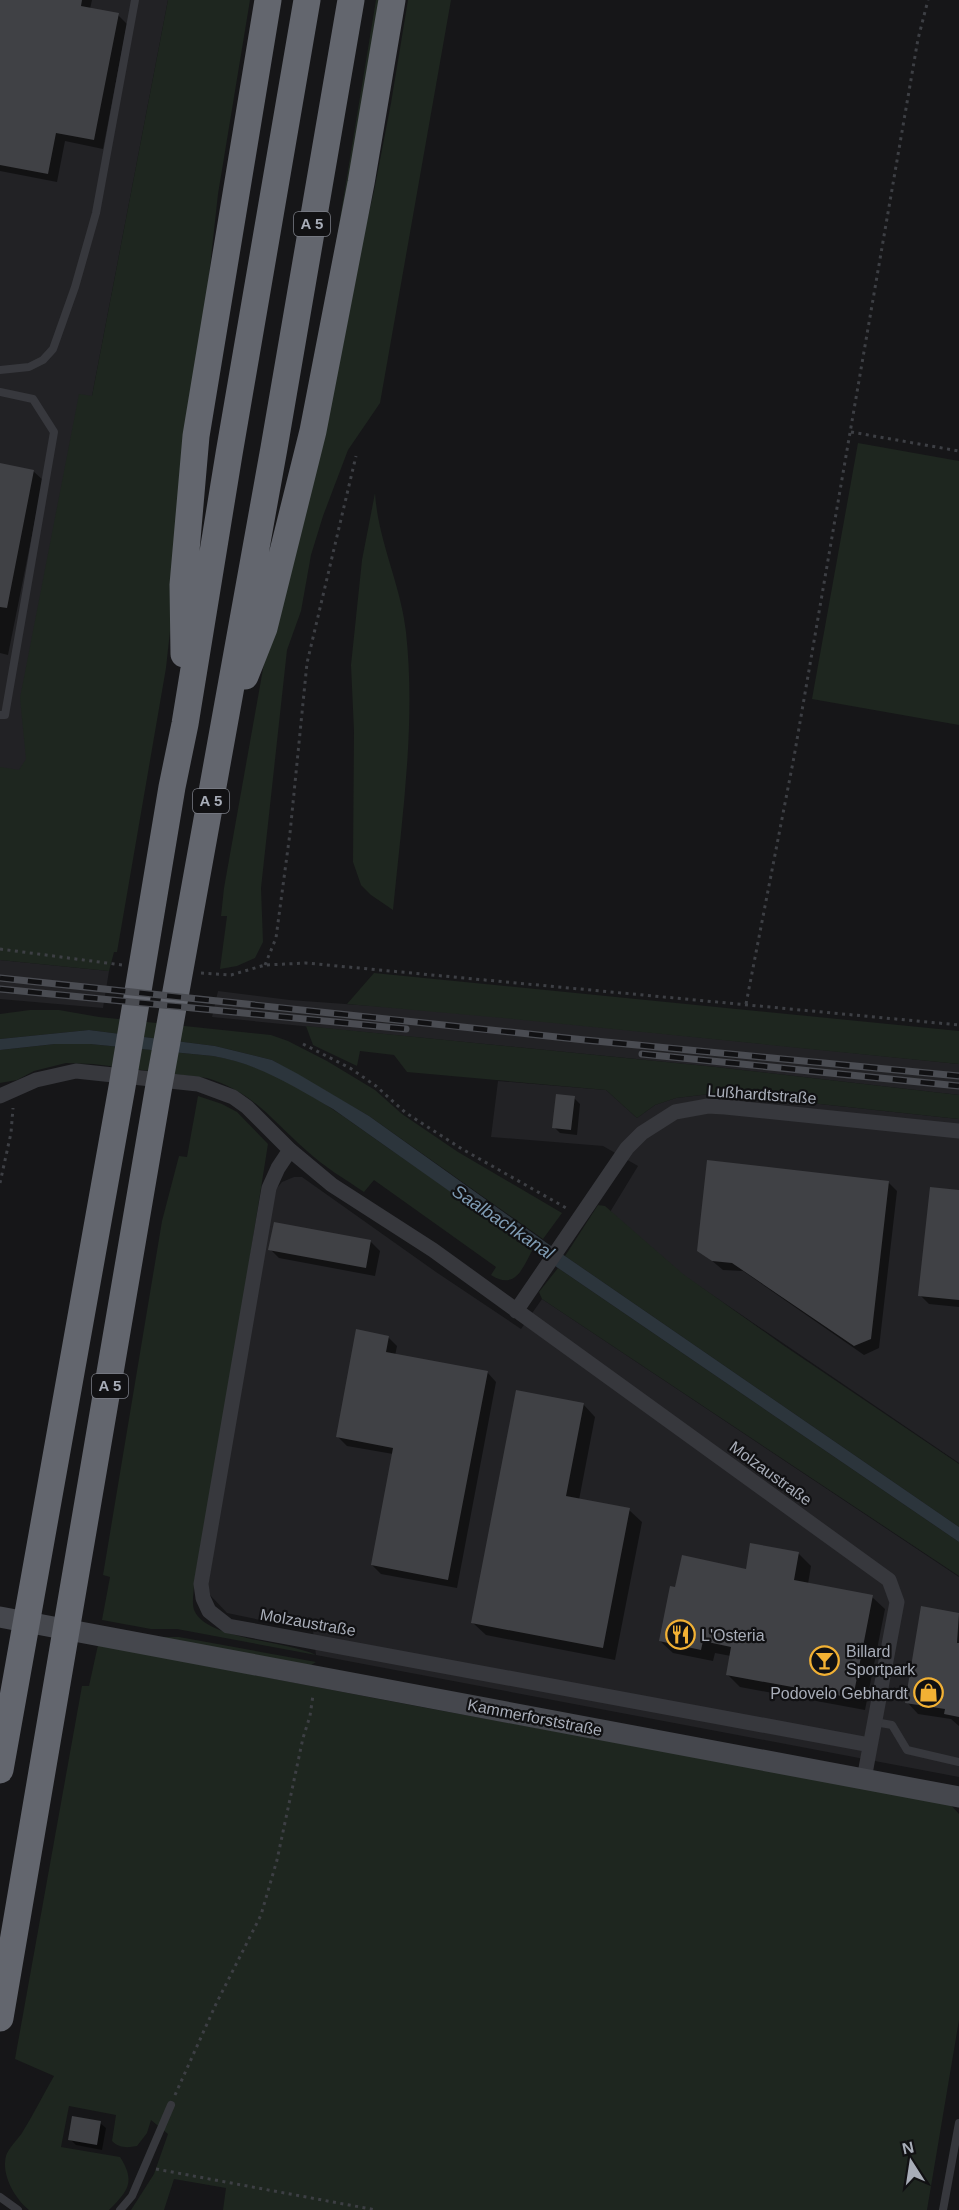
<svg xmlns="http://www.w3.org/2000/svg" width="959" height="2210" font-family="Helvetica,sans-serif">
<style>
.built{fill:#222225}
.green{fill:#1e261f}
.water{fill:#2c353c}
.shadow{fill:#0007}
.building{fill:#404145}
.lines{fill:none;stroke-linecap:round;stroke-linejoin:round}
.path{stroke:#3d3f44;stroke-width:3;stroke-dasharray:3 4.5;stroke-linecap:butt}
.lane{stroke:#37383d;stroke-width:8}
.street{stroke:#37383d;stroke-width:15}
.secondary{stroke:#45474d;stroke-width:21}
.highway{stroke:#63666e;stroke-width:27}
.rail-casing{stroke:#4a4c52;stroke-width:7}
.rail{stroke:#111113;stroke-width:4.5;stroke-dasharray:14;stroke-linecap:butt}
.labels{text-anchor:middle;stroke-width:4.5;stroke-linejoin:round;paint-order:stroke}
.shield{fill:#111113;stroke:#7b7e86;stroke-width:1.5}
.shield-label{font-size:15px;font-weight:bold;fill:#a8adb8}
.street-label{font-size:16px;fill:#a8adb8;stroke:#111113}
.poi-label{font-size:16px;fill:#a8adb8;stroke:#111113;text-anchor:start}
.water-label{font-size:18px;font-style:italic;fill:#7f9bb3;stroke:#111113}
</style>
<rect width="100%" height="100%" fill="#161618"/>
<path class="built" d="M0 0H168L92 396 41 769 0 803Z
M0 960 109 971 103 1008 0 999Z
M218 991 290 1000 442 1011 959 1064V1095L716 1067 212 1017Z
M498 1081 606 1090 637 1118 655 1105 676 1098 718 1093 959 1119V1463L683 1275 610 1212 638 1166 603 1146 491 1137Z
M294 1177H302L436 1272 521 1329 542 1299 959 1577V1777L316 1655 313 1631 227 1613 210 1595 208 1585 272 1194 282 1182Z"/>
<path class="green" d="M168 0H250L218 194 166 668 117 952H114L109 971 0 960V767L19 770 26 759 20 698 79 394 92 396Z
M376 0H383L325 310Z
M408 0H451L380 403 348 450 323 516 311 555 301 611 287 650 261 888 263 942 255 958 237 966 220 969 227 916H221L224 888 266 652 374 191 391 103Z
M858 443 959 461V725L812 699Z
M375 493C378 541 401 585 406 632 416 724 402 818 393 910L371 895 361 885 353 862 354 731 351 665 362 560Z
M374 973 959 1031V1064L503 1018 347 1004Z
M30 1010H59L99 1017 271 1035 288 1041 327 1061 375 1090 402 1114 458 1152 562 1213 543 1239 369 1116 272 1060 215 1046 89 1030 0 1039V1014Z
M306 1026 716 1067 959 1095V1119L718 1093 676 1098 655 1105 637 1118 606 1090 407 1072 394 1055 360 1051 357 1066 313 1045Z
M55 1044H90L213 1056C281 1067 339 1114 394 1152 440 1184 487 1217 533 1249 523 1267 516 1291 491 1275L496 1267 374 1180 364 1192C345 1179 324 1167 307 1151 271 1120 255 1093 207 1078L93 1064 66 1063 34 1071 17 1080 0 1083V1050Z
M198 1096 222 1104 237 1112 268 1144 243 1301 194 1584C194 1592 191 1605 195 1612 210 1640 287 1641 316 1655L177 1629H151L102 1620 110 1577 103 1575 162 1221 179 1156 187 1157Z
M598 1205 605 1206 683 1274 783 1345 959 1464V1527L565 1256Z
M558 1268 959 1542V1576L542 1299 539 1292Z
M160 1637H179L316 1662 311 1665 297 1664Z
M98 1645 411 1705 950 1804 959 1814V2020L927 2210H223L226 2188 174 2179 164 2210H131L154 2174 168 2134 151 2120 147 2133 137 2146C127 2148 119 2148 112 2141L116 2115 69 2106 61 2147 120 2157C136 2182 128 2191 109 2210H29C15 2199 1 2175 6 2156 8 2149 17 2140 22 2133 33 2115 43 2095 54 2076L15 2059 82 1686H89Z"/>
<path class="water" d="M89 1030 215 1046 272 1060 298 1074 369 1116 565 1256 959 1527V1542L558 1268 333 1109C295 1087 257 1063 213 1056L90 1044H55L0 1050V1039Z"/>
<path class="shadow" d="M0 0H92L90 9 118 15 127 24 103 149 65 141 57 182 0 171Z
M0 464 33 471 43 480 8 655 0 653Z
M574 1098 580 1104 577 1135 560 1133 554 1127Z
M888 1182 897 1191 879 1348 864 1355 743 1271 723 1270 699 1250Z
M959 1192V1307L929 1304 920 1295Z
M275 1224 371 1242 380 1251 375 1276 279 1258 270 1249Z
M388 1337 397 1346 395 1356 487 1372 496 1382 457 1588 381 1574 372 1565 393 1454 347 1446 338 1437Z
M583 1404 595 1417 579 1500 629 1510 642 1522 615 1660 486 1635 473 1623Z
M799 1554 811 1566 808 1584 872 1597 885 1609 865 1710 740 1687 727 1674 731 1656 715 1653 713 1661 673 1653 660 1641 676 1588 747 1570Z
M922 1608 959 1614V1726L951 1719 918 1714 907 1702Z
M100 2123 106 2128 102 2150 76 2145 70 2139Z"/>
<path class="building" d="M0 0H82L81 6 119 13 94 140 56 133 48 174 0 165Z
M0 463 34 470 7 608 0 607Z
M556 1094 575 1096 571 1130 552 1128Z
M707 1160 889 1181 871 1339 854 1346 732 1263 712 1261 697 1251Z
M930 1187 959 1190V1300L918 1296Z
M274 1222 371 1240 366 1268 268 1250Z
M356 1329 389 1336 386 1352 488 1371 448 1580 371 1565 393 1448 336 1437Z
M516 1390 584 1403 566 1496 630 1508 603 1648 471 1623Z
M750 1543 799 1552 794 1580 873 1595 853 1698 726 1675 731 1647 703 1641 701 1650 659 1641 670 1586 675 1587 682 1555 746 1569Z
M921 1606 959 1613 957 1643H959V1717L944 1714 945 1709 905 1703Z
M72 2116 101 2121 97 2145 68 2140Z"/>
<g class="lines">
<path class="path" d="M851 432 959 451
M0 949 122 965
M265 965 276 938 290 833 307 663 356 456
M201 973 231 975 265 965 306 963 959 1025
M746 1004 794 757 918 39 928 0
M303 1044 350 1068 376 1086 406 1113 462 1149 568 1209
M0 1183 11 1133 13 1108
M175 2095 216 2004 261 1915 277 1860 303 1738 310 1716 313 1695
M156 2169 376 2210"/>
<path class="lane" d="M0 370 29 367 43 360 53 349 75 287 96 213 135 0
M0 392 33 399 54 432 5 715H0
M875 1722 892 1725 907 1750 959 1762
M0 2197 18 2210
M120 2210 132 2196 171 2105
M943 2210 959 2123"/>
<path class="street" d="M0 1096 36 1080 76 1071 198 1084 233 1097 247 1107 290 1150 332 1185 433 1250 889 1580 897 1602 864 1779
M290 1150 278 1168 269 1188 201 1584 203 1598 209 1611 228 1626 870 1745
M516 1311 627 1148 642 1133 675 1112 708 1106 725 1107 959 1131"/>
<path class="secondary" d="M0 1617 959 1797"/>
<path class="highway" d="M184 654 183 585 196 436 268 0
M245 676 264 628 313 431 361 183 392 0
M0 1770 122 1087 172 787 185 724 229 454 307 0
M0 2018 158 1091 274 448 351 0"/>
<defs>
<path id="rail" d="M0 978 585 1040 959 1076
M0 989 406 1029
M642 1054 959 1086"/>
</defs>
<use href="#rail" class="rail-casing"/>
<use href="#rail" class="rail"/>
</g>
<defs>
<symbol id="restaurant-ring" viewBox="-11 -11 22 22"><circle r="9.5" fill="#111113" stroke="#f2b134" stroke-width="1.5"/><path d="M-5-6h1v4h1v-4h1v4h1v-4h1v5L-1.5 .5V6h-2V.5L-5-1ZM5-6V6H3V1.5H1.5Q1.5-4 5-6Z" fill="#f2b134"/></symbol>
<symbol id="bar-ring" viewBox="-11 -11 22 22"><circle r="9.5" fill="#111113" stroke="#f2b134" stroke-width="1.5"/><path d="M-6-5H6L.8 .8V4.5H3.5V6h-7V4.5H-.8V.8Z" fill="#f2b134"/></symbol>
<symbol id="shop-ring" viewBox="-11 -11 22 22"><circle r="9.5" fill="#111113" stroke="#f2b134" stroke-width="1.5"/><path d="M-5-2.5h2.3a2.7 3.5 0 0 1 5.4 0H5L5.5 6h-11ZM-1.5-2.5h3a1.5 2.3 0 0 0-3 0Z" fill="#f2b134"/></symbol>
</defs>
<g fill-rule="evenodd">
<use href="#restaurant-ring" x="664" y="1618" width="33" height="33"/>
<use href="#bar-ring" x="808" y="1644" width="33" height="33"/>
<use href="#shop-ring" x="912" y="1676" width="33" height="33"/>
</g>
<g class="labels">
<g class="shield">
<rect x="294" y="212" width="36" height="24" rx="4.5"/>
<rect x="193" y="789" width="36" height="24" rx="4.5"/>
<rect x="92" y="1374" width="36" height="24" rx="4.5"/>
</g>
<g class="shield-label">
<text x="312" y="229">A 5</text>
<text x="211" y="806">A 5</text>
<text x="110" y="1391">A 5</text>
</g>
<g class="street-label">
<text transform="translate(762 1094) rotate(4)" y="6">Lußhardtstraße</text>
<text transform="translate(771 1473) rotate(36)" y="6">Molzaustraße</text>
<text transform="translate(308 1622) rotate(10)" y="6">Molzaustraße</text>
<text transform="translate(535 1717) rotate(11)" y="6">Kammerforststraße</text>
</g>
<g class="poi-label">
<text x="701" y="1641">L'Osteria</text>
<text x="846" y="1657">Billard<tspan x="846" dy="18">Sportpark</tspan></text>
<text x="908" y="1699" text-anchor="end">Podovelo Gebhardt</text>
</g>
<g class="water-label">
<text transform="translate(503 1222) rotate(34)" y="6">Saalbachkanal</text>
</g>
</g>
<g transform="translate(911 2162) rotate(348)" stroke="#111113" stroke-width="4.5" paint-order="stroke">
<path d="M0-4.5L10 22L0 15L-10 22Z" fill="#a8adb8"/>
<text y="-9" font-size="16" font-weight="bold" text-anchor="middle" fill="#a8adb8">N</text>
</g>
</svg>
